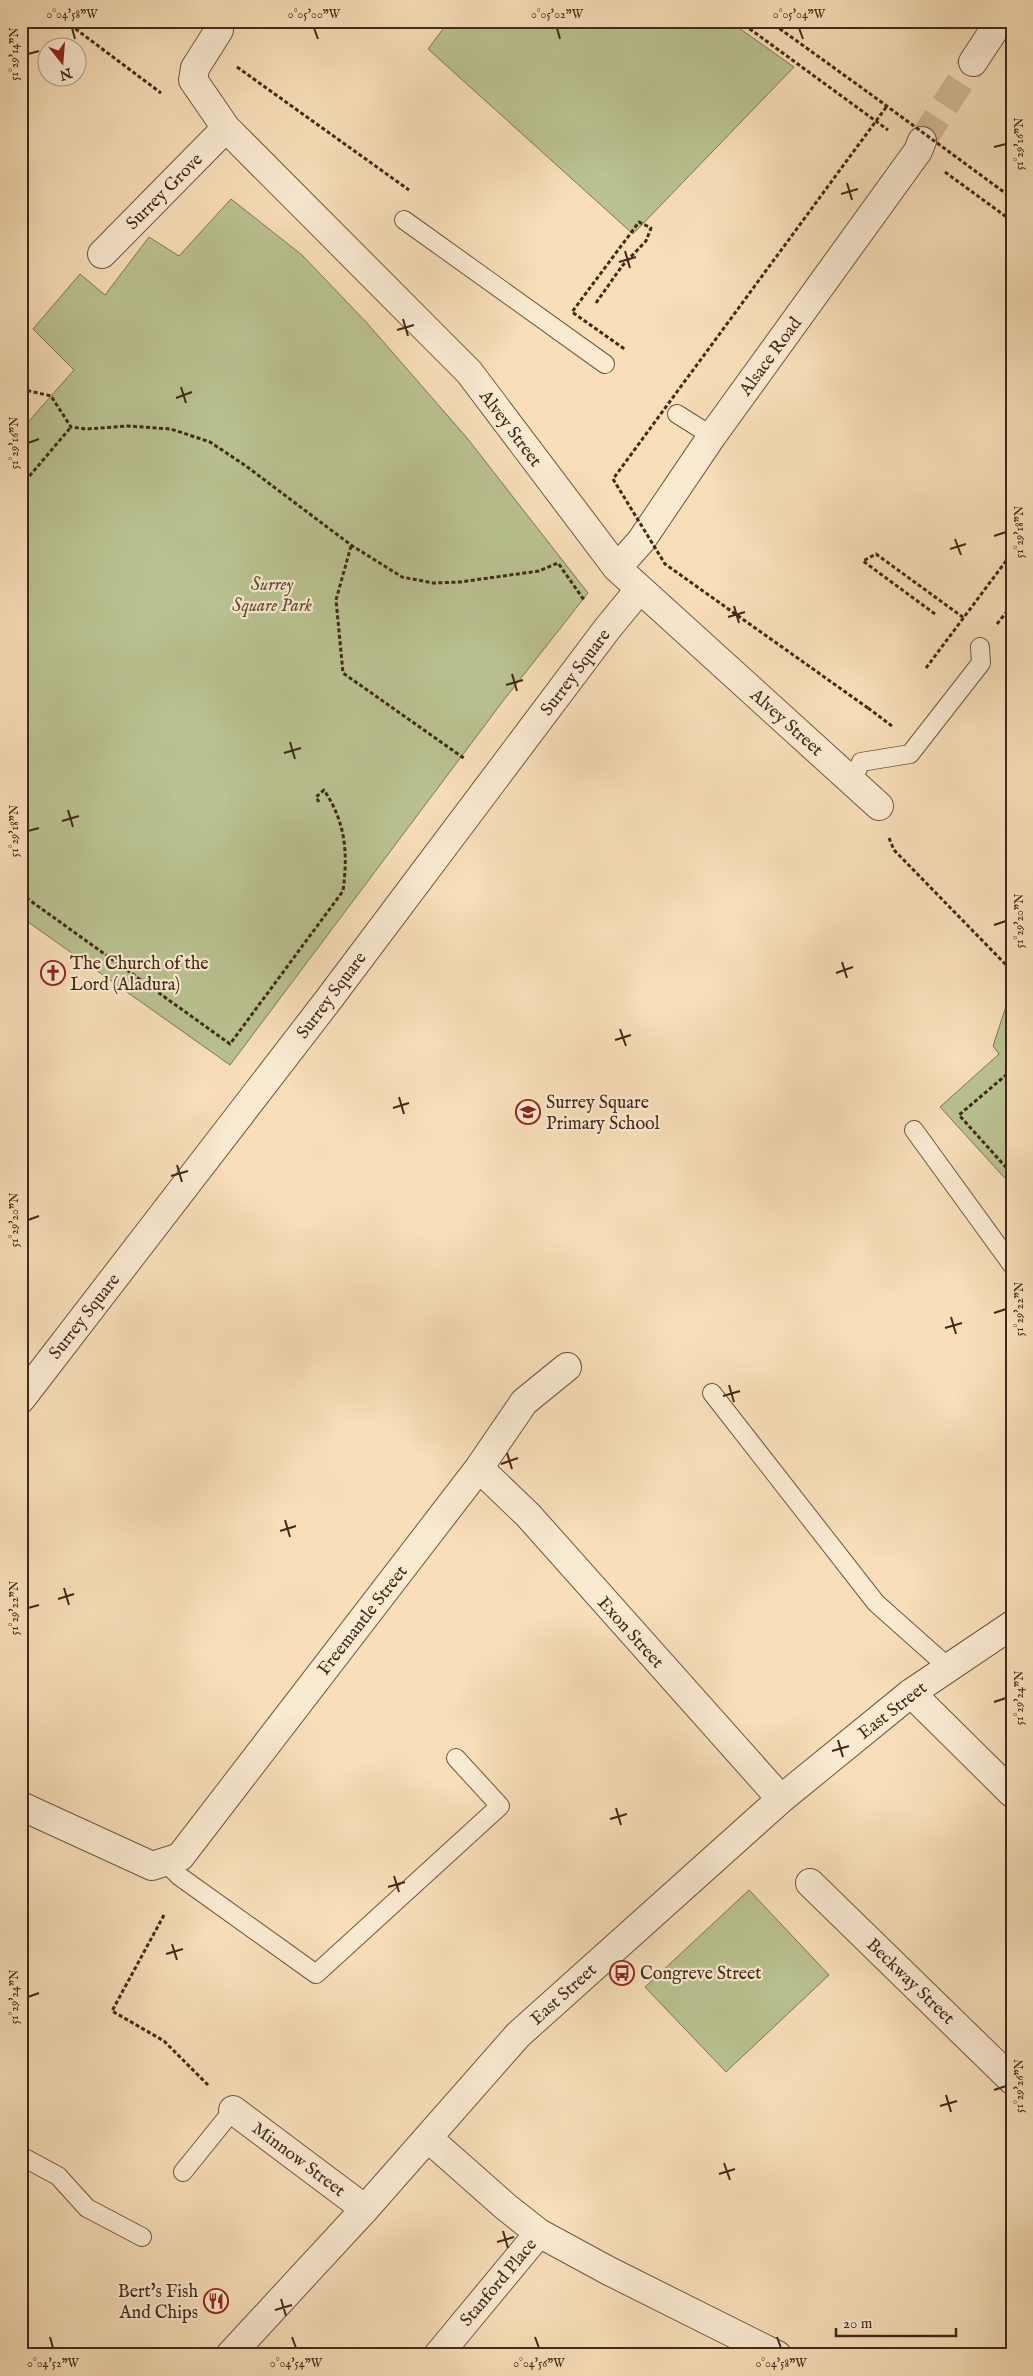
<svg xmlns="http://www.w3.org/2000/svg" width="1033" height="2376" font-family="'IM FELL English',serif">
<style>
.green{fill:#bac291;stroke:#7e7654}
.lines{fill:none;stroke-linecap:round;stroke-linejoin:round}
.street-tunnel{stroke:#d4bb99;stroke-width:28;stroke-dasharray:28 14;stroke-linecap:butt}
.lane-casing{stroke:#705740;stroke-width:20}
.street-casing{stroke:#705740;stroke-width:30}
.path{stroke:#422a18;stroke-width:3;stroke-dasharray:4 2.5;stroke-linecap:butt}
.lane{stroke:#faead2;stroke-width:18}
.street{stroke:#faead2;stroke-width:28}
.path-bridge{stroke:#422a18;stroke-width:3;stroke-dasharray:4 2.5;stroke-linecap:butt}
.ticks{fill:none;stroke:#422a18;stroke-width:2}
.labels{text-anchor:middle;stroke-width:4.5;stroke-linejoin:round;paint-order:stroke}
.street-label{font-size:18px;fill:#422a18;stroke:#faead2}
.park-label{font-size:18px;font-style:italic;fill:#605036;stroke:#faead2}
.poi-label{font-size:18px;fill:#422a18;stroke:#faead2;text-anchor:start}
.neatline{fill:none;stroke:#422a18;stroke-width:2}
.ticks-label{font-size:12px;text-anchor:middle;fill:#422a18}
</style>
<rect width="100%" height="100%" fill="#f8dfb9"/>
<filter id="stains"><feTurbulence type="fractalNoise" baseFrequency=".004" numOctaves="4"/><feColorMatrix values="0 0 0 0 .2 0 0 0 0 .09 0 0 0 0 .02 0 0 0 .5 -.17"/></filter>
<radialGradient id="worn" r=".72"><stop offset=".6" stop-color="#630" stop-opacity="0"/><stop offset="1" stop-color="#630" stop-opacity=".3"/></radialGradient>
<path class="green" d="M449 21H729L794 67 633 234 428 49Z
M231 199 302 255 367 323 467 438 588 593 503 701 230 1065 21 917V430L74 370 33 329 80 274 105 295 149 237 179 256Z
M1011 991 1012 992V1186L940 1107 999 1054 993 1046Z
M749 1890 829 1975 726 2072 645 1987Z"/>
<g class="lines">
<path class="street-tunnel" d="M922 141 973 62"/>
<defs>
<path id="lane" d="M404 220 605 364
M677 414 712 436
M852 781 861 762 910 754 981 663 980 647
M914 1130 1012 1265
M712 1393 876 1603 949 1668
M165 1862 179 1876 316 1974 500 1806 456 1758
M21 2156 58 2176 87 2208 142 2237
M183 2172 233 2110"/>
<path id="street" d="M219 30 195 68 193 80 226 128 469 372 617 568 879 806
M973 62 1000 21
M102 254 226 128
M617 568 641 541 712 436 918 151 922 141
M21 1399 329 999 607 629 639 590
M479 1468 528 1515 781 1799
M911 1693 1012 1793
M21 1806 152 1866 180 1857 479 1468 524 1402 567 1367
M810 1883 1012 2080
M233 2110 365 2209
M428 2138 506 2207 539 2233 609 2271 777 2355
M230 2355 365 2209 518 2035 781 1799 911 1693 1012 1625
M438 2355 539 2233"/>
</defs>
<use href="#lane" class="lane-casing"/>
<use href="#street" class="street-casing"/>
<path class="path" d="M65 21 161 93
M739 21 888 130
M769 21 869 93
M237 67 409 190
M945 172 1012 221
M596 303 622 266
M21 389 51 396 71 427 86 429 128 426 171 429 210 442 246 466 351 545 402 577 433 583 460 582 539 571 558 563 584 600
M21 486 71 427
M351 546 336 600 343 673 465 759
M935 614 863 561 876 554 964 618
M997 624 1012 605
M868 708 892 726
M889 838 894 850 1012 971
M21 894 230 1044 343 891C348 853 346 823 324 790L316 797 319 802
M1012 1070 959 1115 1012 1174
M164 1915 112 2011 164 2041 208 2085"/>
<use href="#lane" class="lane"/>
<use href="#street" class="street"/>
<path class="path-bridge" d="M869 93 1012 198
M622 266 646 241 651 228 639 222 572 312 626 350
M926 668 1012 553
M868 708 665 564 613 479 887 106"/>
</g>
<path class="ticks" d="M72 28 75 39M314 28 318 39M557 28 560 39M799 28 803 39M28 54 39 51M994 147 1006 144M847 183 852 200M841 194 858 189M625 251 630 268M619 262 636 257M403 319 408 336M397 330 414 325M181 387 186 403M176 398 192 392M28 443 39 439M994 536 1006 532M955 539 961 555M950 549 966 544M734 606 739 623M728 617 745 612M512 674 517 691M506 685 523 680M290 742 295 759M284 753 301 748M68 810 73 827M62 821 79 816M28 831 39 828M994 925 1006 921M842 962 847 978M836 973 853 967M620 1029 626 1046M615 1040 631 1035M399 1097 404 1114M393 1108 409 1103M177 1165 182 1182M171 1176 188 1171M28 1220 39 1216M994 1313 1006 1309M951 1317 956 1334M945 1328 962 1323M729 1385 734 1402M723 1396 740 1391M507 1453 512 1469M501 1464 518 1458M285 1520 290 1537M280 1531 296 1526M64 1588 69 1605M58 1599 74 1594M28 1608 39 1605M994 1702 1006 1698M838 1740 843 1757M832 1751 849 1746M616 1808 621 1825M610 1819 627 1814M394 1876 399 1892M388 1887 405 1882M172 1944 177 1960M166 1954 183 1949M28 1997 39 1993M994 2090 1006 2086M946 2095 951 2112M940 2106 957 2101M724 2163 730 2180M719 2174 735 2169M503 2231 508 2248M497 2242 514 2237M281 2299 286 2316M275 2310 292 2305M50 2337 53 2348M292 2337 296 2348M535 2337 539 2348M777 2337 781 2348"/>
<defs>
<symbol id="church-ring" viewBox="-11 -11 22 22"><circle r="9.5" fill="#faead2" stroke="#8f2418" stroke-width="1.5"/><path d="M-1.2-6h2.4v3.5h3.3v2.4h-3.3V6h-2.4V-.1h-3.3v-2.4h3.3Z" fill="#8f2418"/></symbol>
<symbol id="school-ring" viewBox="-11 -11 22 22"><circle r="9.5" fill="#faead2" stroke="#8f2418" stroke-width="1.5"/><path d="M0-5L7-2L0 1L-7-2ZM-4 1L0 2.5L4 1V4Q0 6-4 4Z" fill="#8f2418"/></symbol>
<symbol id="bus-ring" viewBox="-11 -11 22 22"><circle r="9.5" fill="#faead2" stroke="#8f2418" stroke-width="1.5"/><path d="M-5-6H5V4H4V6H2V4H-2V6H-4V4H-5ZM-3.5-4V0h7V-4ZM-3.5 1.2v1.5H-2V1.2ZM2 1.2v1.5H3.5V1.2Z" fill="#8f2418"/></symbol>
<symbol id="restaurant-ring" viewBox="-11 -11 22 22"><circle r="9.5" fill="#faead2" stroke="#8f2418" stroke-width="1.5"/><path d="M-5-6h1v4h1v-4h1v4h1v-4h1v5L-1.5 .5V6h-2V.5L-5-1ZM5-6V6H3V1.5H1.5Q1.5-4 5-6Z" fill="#8f2418"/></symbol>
</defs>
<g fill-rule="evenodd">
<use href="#church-ring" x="39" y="959" width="28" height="28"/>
<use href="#school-ring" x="514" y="1098" width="28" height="28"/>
<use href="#bus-ring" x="608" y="1959" width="28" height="28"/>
<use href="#restaurant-ring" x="202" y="2287" width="28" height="28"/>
</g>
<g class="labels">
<g class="street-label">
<text transform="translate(164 191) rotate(-45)" y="6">Surrey Grove</text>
<text transform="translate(770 356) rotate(-54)" y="6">Alsace Road</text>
<text transform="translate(511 428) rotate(53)" y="6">Alvey Street</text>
<text transform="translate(575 672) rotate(-53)" y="6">Surrey Square</text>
<text transform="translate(787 722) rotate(42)" y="6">Alvey Street</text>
<text transform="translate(331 995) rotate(-53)" y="6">Surrey Square</text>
<text transform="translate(84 1316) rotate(-52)" y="6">Surrey Square</text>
<text transform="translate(362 1620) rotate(-52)" y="6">Freemantle Street</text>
<text transform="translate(631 1632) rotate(48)" y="6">Exon Street</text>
<text transform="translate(892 1710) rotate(-38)" y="6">East Street</text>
<text transform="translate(911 1981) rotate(44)" y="6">Beckway Street</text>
<text transform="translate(563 1994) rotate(-42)" y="6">East Street</text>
<text transform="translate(299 2159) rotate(37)" y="6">Minnow Street</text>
<text transform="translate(498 2282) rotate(-50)" y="6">Stanford Place</text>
</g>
<g class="park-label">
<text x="272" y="590">Surrey<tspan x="272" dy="21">Square Park</tspan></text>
</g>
<g class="poi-label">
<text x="70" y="969">The Church of the<tspan x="70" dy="21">Lord (Aladura)</tspan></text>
<text x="546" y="1108">Surrey Square<tspan x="546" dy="21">Primary School</tspan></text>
<text x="640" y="1979">Congreve Street</text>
<text x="198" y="2297" text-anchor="end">Bert's Fish<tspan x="198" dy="21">And Chips</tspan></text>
</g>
</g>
<rect width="1033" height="2376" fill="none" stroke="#f8dfb9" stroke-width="55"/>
<g transform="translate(62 62) rotate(163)"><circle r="24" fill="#faead2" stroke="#b09d88"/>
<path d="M0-4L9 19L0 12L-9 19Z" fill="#8f2418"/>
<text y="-8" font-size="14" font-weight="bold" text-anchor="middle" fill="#422a18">N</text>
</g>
<path d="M836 2328v8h120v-8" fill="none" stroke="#422a18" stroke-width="2.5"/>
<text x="843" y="2328" font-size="15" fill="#422a18" stroke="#faead2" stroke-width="4" paint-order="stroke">20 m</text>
<rect x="28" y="28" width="978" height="2320" class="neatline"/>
<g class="ticks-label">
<text x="72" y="18">0°04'58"W</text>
<text x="314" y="18">0°05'00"W</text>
<text x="557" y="18">0°05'02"W</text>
<text x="799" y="18">0°05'04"W</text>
<text transform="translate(14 54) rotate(-90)" y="4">51°29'14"N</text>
<text transform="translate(1019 144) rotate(-90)" y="4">51°29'16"N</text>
<text transform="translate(14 443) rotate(-90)" y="4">51°29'16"N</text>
<text transform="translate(1019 532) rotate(-90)" y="4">51°29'18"N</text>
<text transform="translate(14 831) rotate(-90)" y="4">51°29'18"N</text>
<text transform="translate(1019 921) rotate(-90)" y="4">51°29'20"N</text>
<text transform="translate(14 1220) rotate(-90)" y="4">51°29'20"N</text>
<text transform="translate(1019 1309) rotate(-90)" y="4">51°29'22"N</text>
<text transform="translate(14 1608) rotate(-90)" y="4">51°29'22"N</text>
<text transform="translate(1019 1698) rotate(-90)" y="4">51°29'24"N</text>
<text transform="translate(14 1997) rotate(-90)" y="4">51°29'24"N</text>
<text transform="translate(1019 2086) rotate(-90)" y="4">51°29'26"N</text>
<text x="53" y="2367">0°04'52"W</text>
<text x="296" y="2367">0°04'54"W</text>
<text x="539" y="2367">0°04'56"W</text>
<text x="781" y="2367">0°04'58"W</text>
</g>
<rect width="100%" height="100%" filter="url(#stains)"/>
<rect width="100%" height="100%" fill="url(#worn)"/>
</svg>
